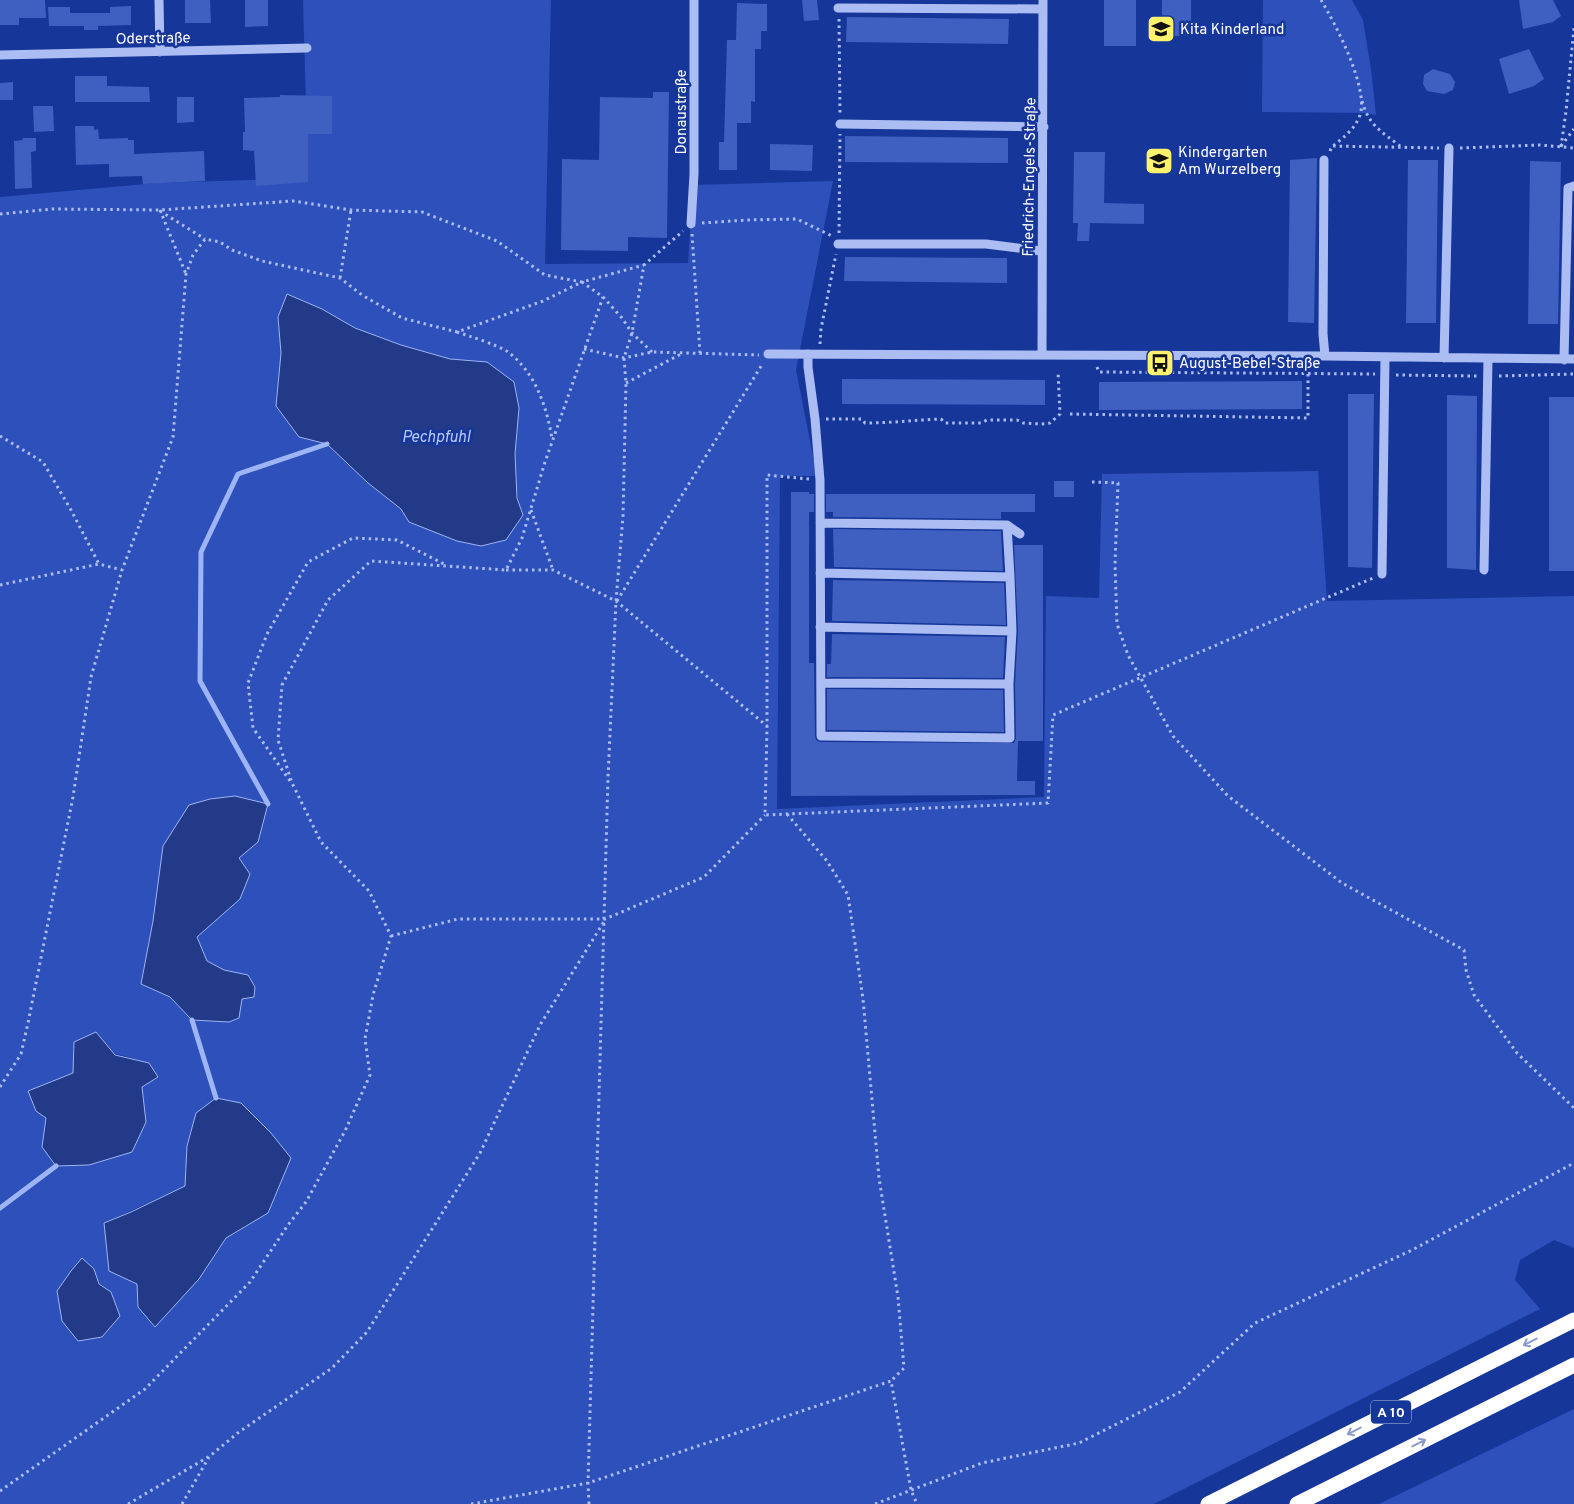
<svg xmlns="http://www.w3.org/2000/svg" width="1574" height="1504" font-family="Overpass,sans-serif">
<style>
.green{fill:#2d50ba;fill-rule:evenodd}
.water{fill:#223a87;stroke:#9eb5f5}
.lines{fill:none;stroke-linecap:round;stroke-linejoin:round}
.stream{stroke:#9eb5f5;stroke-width:5}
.building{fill:#3f5fc1}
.path{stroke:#abbdf2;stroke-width:3;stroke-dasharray:2.5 4;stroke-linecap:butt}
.minor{stroke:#abbdf2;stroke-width:9}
.highway{stroke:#fff;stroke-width:15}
.oneway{stroke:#8a9acc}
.labels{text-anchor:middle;stroke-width:5;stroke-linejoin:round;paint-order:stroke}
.shield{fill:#16369a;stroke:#b9c3e1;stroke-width:1}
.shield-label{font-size:14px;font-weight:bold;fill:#fff}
.poi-label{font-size:15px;fill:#fff;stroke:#16369a;text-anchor:start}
.street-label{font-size:15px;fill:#fff;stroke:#16369a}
.water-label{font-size:16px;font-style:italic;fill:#b8c9f9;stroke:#16369a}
</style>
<rect width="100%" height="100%" fill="#16369a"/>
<path class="green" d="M303 0H551L545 264 688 263 693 185 833 181 796 370 817 476H780L777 809 1044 797 1046 596 1099 598 1102 474 1318 471 1327 601 1574 596V1248L1554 1240 1520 1260 1515 1280 1540 1309 1154 1504H0V197L157 183 308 178ZM287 294 322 309 355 328 401 345 450 359 487 362 519 408C516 444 510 481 523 514L409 522 401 509 368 483 327 444 299 437 276 406 281 353 278 317ZM153 921 208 926 197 936 207 961 224 970 248 975 240 1005 239 1018 192 1020 170 997 141 984ZM74 1042 149 1063 158 1078 142 1086 146 1122 42 1147 46 1118 73 1073ZM187 1146 268 1213 226 1238 199 1279 138 1307 137 1284 104 1223 185 1186ZM94 1269 99 1283 111 1293 57 1291Z
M1263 0H1352L1363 20 1371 69 1376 115 1365 113 1262 112Z
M1574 1409V1504H1379Z"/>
<path class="water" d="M287 294 322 309 355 328 401 345 450 359 487 362 514 382 519 408 515 454 517 498 523 515 506 540 481 546 457 541 409 522 401 509 368 483 327 444 299 437 276 406 281 353 278 317Z
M235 796 268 804 258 842 239 858 250 874 240 899 197 937 207 961 224 970 248 975 255 987 254 997 242 999 239 1018 229 1022 192 1020 170 997 141 984 153 921 163 846 189 805 210 799Z
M96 1032 115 1055 149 1063 158 1077 142 1087 146 1122 132 1152 89 1165 56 1166 42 1147 46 1118 36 1111 28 1091 73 1073 74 1042Z
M216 1098 241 1103 271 1133 291 1158 268 1213 226 1238 199 1279 155 1327 138 1307 137 1284 109 1271 104 1223 131 1212 185 1186 187 1146 196 1113Z
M82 1258 94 1269 99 1284 111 1292 120 1316 102 1337 78 1341 62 1321 57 1291 71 1271Z"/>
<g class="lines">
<path class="stream" d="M268 804 200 681 201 552 238 474 327 444
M192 1020 216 1098
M0 1208 56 1166"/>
</g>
<path class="building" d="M0 0H45L46 18H19V25H0Z
M185 0H210L211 23H185Z
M245 0H268V26L245 27Z
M802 0H817L819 20 804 21Z
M1104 0H1136V46H1104Z
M1162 0H1191V36H1162Z
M1519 0H1553L1561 16 1553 22 1523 29Z
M737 3 767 4V31H761V49H755V102L751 101V123H737V170H719V142H724L727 40H736Z
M131 6V25L98 26V30H84V26H49L48 7H70V13H110V7Z
M847 17 1009 19 1008 44 846 42Z
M1529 49 1544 79 1534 86 1509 94 1499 59Z
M1433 69 1450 74 1455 82 1453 90 1444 94 1427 91 1423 84 1424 75Z
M75 76H107V86L149 87 150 102H75Z
M13 82V100H0V83Z
M653 92H669L667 238 628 237V251L561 250 562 159 599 160 600 97 653 98Z
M280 95 332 96V134H308V182L256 186 254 151 243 150V132H245L244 98 280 97Z
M177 97H194V122L177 123Z
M33 106H53L54 131 34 132Z
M75 126H94V130L98 129 99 139 128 138V140H134V154L204 151 205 181 143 184 142 176 109 177V164L76 165Z
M845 136 1008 138V163L845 162Z
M22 138H36V151L31 152 32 188 15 189 14 141 23 140Z
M770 144 813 145 812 171 770 170Z
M1074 152H1105L1104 203 1144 204V224L1090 223 1089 241H1077L1078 223H1073Z
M1317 158 1314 323 1288 322 1290 160Z
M1408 160H1438L1436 323H1406Z
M1530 161 1561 162 1558 324H1528Z
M845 257 1007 258V283L844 281Z
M842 379 1045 380V405L842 404Z
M1302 381V409L1099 410V382Z
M1348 394H1374L1372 568 1348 567Z
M1447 395 1477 396 1476 570 1447 568Z
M1549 397H1574V571H1549Z
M1054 481H1074V497H1054Z
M791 492H809V494H814V512H809V663H814L815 736 816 740 820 742 1014 743 1016 738 1015 684 1018 631 1014 545H1043V741H1018L1017 781H1035V795L791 796Z
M826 494H1035V512H1001V519L833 517V512H826Z
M833 529 1001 531 1003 571 834 567Z
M833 580 1004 583 1006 625 832 621Z
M832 634 1005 637 1003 678 827 677V664H831Z
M827 689 1003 690 1004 732 827 730Z"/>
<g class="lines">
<path class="path" d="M1321 0C1335 23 1369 88 1360 115 1355 129 1344 137 1333 146
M839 19 840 113
M1362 101C1369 126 1381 131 1400 146
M1561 146 1574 129
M1561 147 1566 111 1574 28
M1460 148 1540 145 1574 148
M1330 151 1332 146 1439 148
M160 210 186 274
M160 211 205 239
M0 214 53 209 160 210 293 201 351 210 422 212 497 241 545 275 582 282 644 265
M702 223 747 220 797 219 832 236
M839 233 840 134
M692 234 700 353
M340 278 351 210
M457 332C469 336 498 345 508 352 535 372 547 407 552 439
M820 344 821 329 836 254
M584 349 624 358 652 352 759 355
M1097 367 1099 372 1375 374
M1396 375 1477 376
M1499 376 1574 374
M626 383 681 354
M1070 414 1308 418V374
M826 419H862L865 423C891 423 915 420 941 419L945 423H981L987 420H1017L1023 423 1041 424 1050 423 1060 414 1058 371
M0 436 43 462 71 510 99 564
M809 479 767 475V727L765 815 1048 803 1053 715 1373 578
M1092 482 1118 483 1115 564 1117 624 1128 655 1173 736 1228 796 1342 883 1464 950 1466 970 1474 995 1517 1053 1574 1108
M531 510 553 570
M506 570H553L616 601 767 726
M0 585 99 564 122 570
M617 601 763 363
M290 781 253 728 248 683 267 634 308 562 353 538 397 540 444 564
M787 814 827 861 848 895 863 999 879 1178 898 1297 904 1368 891 1381
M391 936 458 919H605L704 877 765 815
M0 1087 21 1054 28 1023 73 797 91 677 122 570 173 437 186 274 193 255 205 239 220 242 232 250 262 261 340 278 362 295 402 318 457 332 543 301 582 282 603 297 622 318 632 333 652 352
M0 1491 145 1389 250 1282 288 1225 306 1202 345 1131 370 1075 365 1039 373 995 391 936 369 891 321 842 292 783 278 740 282 685 328 600 371 561 506 570 522 538 545 462 603 297
M128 1504 210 1456 239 1432 332 1368 367 1332 480 1153 540 1025 605 920
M182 1504 209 1457
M471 1504 588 1483 891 1381 911 1490 917 1504
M589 1504 588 1483 608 778 616 601 623 516 626 383 624 358 632 333 644 265 683 231
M875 1504 982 1463 1079 1443 1180 1392 1255 1323 1412 1250 1574 1163"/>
<path class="minor" d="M159 0 160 52
M838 8 1043 9
M0 55 307 48
M840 124 1044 127
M1324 160 1323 334 1325 356
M691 224 694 174V0
M838 244H986L1041 251
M768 354 1325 356 1574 359
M808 354V367L815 419 820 480 821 736 1010 738 1009 684
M1042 355 1043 0
M1444 358 1449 148
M1564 360 1568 188 1574 186
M820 523 1007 525 1020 534
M1484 570 1488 359
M820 573 1010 577 1007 525
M1382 574 1385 357
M820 627 1012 631 1010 577
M821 683 1009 684 1012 631"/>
<path class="highway" d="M1208 1504 1574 1320
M1297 1504 1574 1365"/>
</g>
<defs><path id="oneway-shaft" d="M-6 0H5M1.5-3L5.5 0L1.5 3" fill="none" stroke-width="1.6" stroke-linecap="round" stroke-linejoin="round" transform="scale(1.25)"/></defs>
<g class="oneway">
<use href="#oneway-shaft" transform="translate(1530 1342) rotate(153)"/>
<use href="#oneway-shaft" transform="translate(1354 1431) rotate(153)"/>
<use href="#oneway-shaft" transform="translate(1419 1443) rotate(-27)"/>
</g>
<defs>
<symbol id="school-square" viewBox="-11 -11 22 22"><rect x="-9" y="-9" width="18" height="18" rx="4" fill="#fff26c" stroke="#16369a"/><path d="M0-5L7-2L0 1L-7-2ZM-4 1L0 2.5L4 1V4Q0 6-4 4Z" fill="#111"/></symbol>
<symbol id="bus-square" viewBox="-11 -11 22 22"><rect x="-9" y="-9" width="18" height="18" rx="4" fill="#fff26c" stroke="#16369a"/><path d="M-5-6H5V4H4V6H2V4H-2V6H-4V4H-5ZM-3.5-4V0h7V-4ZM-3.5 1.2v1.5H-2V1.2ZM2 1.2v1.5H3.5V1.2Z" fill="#111"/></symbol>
</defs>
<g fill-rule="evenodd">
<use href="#school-square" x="1145" y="13" width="32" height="32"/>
<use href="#school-square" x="1143" y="145" width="32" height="32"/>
<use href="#bus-square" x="1144" y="347" width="32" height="32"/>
</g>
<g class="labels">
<rect class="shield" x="1371" y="1400.5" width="40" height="23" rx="4"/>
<g class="shield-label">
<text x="1391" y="1417">A 10</text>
</g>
<g class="poi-label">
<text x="1180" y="34">Kita Kinderland</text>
<text x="1178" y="157">Kindergarten<tspan x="1178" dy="17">Am Wurzelberg</tspan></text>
<text x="1179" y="368">August-Bebel-Straße</text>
</g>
<g class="street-label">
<text transform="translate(153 38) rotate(-1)" y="5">Oderstraße</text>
<text transform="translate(681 112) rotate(-90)" y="5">Donaustraße</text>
<text transform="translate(1029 177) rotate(-89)" y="5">Friedrich-Engels-Straße</text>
</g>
<g class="water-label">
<text x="436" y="442">Pechpfuhl</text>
</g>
</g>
</svg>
